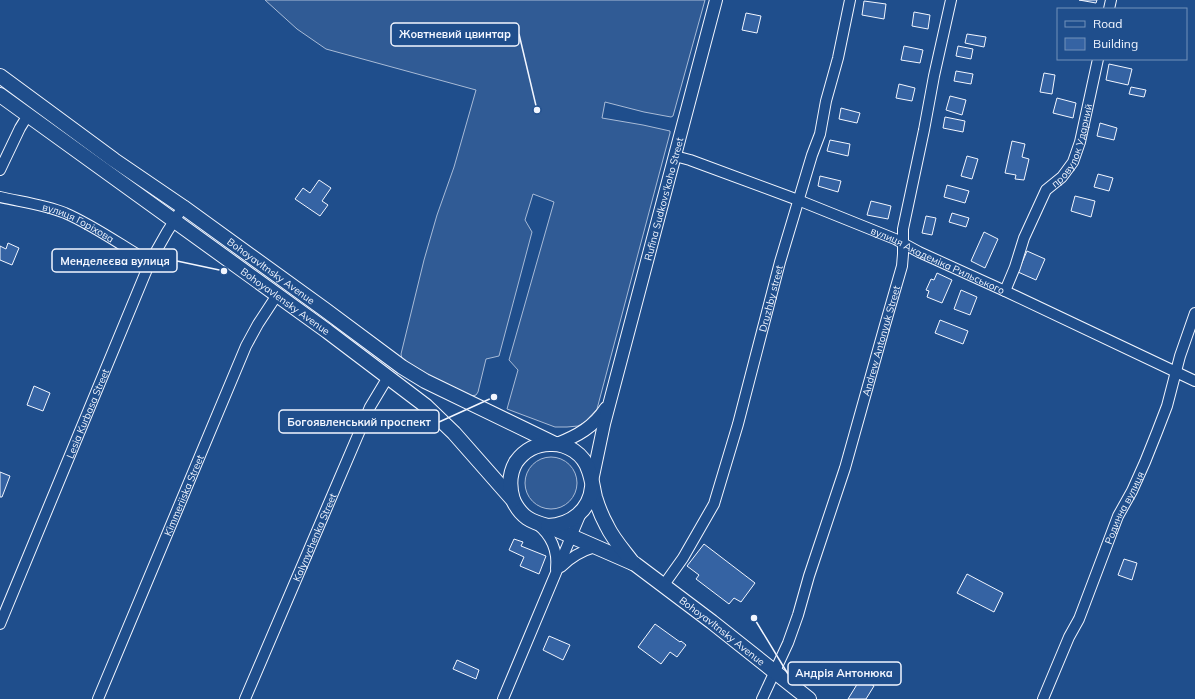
<svg xmlns="http://www.w3.org/2000/svg" width="1195" height="699" font-family="Mulish,sans-serif">
<style>
.built{fill:#305b95;stroke:#a8bbd7}
.building{fill:#3563a3;stroke:#f2f6ff}
.lines{fill:none;stroke-linecap:round;stroke-linejoin:round}
.minor-casing{stroke:#f2f6ff;stroke-width:12}
.tertiary-casing{stroke:#f2f6ff;stroke-width:14}
.secondary-casing{stroke:#f2f6ff;stroke-width:16}
.minor{stroke:#1f4e8c;stroke-width:10}
.tertiary{stroke:#1f4e8c;stroke-width:12}
.secondary{stroke:#1f4e8c;stroke-width:14}
.labels{text-anchor:middle;stroke-width:3;stroke-linejoin:round;paint-order:stroke}
.street-label{font-size:10px;fill:#f2f6ff;stroke:#1f4e8c}
.leader{fill:none;stroke:#f2f6ff;stroke-width:1.5}
.callout-dot{fill:#f2f6ff;stroke:#1f4e8c;stroke-width:1.5}
.callout{fill:#1f4e8c;stroke:#f2f6ff;stroke-width:1.5}
.callout-label{font-size:11px;text-anchor:middle;font-weight:bold;fill:#f2f6ff}
</style>
<rect width="100%" height="100%" fill="#1f4e8c"/>
<path class="built" d="M265 0H705L673 116 671 117 644 112 605 102 602 118 643 125 670 131V133L597 409 585 422 578 426 567 427H555L507 409 518 370 509 360 554 202 533 194 525 220 532 232 499 356 486 359 478 392 476 395 472 396 425 378 402 360 401 354 424 260 437 215 454 167 476 90 326 49 297 29Z
M525 483a26 26 0 1 1 52 0a26 26 0 1 1-52 0Z"/>
<path class="building" d="M1079 0H1097L1096 3Z
M864 1 886 4 884 19 862 15Z
M914 12 930 15 928 29 912 26Z
M746 13 761 16 757 33 742 30Z
M967 34 986 37 984 47 965 43Z
M904 46 923 50 920 63 901 60Z
M958 46 973 49 971 59 956 56Z
M1109 64 1132 69 1128 85 1106 80Z
M956 71 973 74 971 84 954 81Z
M1044 73 1055 75 1052 94 1040 92Z
M899 84 915 88 912 101 896 98Z
M1131 87 1146 90 1144 97 1129 94Z
M950 96 966 100 962 115 946 110Z
M1057 98 1076 103 1073 118 1053 113Z
M841 108 860 113 857 123 839 119Z
M945 117 965 121 963 132 943 128Z
M1100 123 1117 128 1114 140 1097 136Z
M830 140 850 144 848 156 827 151Z
M1012 141 1025 144 1022 157 1029 159 1024 180 1015 179 1016 175 1005 173Z
M967 156 978 159 972 179 961 176Z
M1098 174 1113 178 1109 191 1094 187Z
M820 176 841 181 838 192 818 186Z
M319 180 331 188 322 201 328 205 320 216 295 199 303 188 310 193Z
M947 185 969 191 965 203 944 197Z
M1075 196 1095 201 1091 217 1071 211Z
M871 201 891 206 888 219 867 215Z
M952 213 969 218 966 227 949 222Z
M926 216 936 218 932 235 922 233Z
M984 232 998 239 985 268 971 261Z
M8 243 19 248 12 265 0 260V246L6 249Z
M1027 251 1045 259 1036 280 1018 272Z
M937 273 952 280 942 303 927 297 929 291 926 290 931 279 934 280Z
M961 290 977 297 970 315 954 309Z
M940 320 968 331 963 344 935 333Z
M34 386 50 393 43 411 27 405Z
M0 472 10 476 2 497H0Z
M514 539 523 542 521 546 546 556 539 574 520 566 524 557 509 550Z
M704 544 755 583 741 602 734 598 729 604 696 579 699 575 687 566Z
M1124 559 1137 563 1132 580 1118 575Z
M967 574 1003 593 994 612 957 593Z
M655 624 680 642 681 641 686 645 677 657 670 652 661 664 638 647Z
M549 636 570 645 563 660 543 650Z
M457 660 479 670 476 679 453 669Z
M861 678 874 686 866 699H848Z"/>
<g class="lines">
<defs>
<g id="minor">
<path d="M1109 9 1111 0"/>
<path id="s1" d="M675 156 690 160 798 200 895 239 919 252 1005 291 1195 381"/>
<path d="M0 170 20 128 28 115"/>
<path id="s2" d="M0 197C22 202 45 205 65 213 95 226 122 246 150 262"/>
<path id="s3" d="M1005 291 1015 267 1024 238 1046 190 1062 177 1073 162 1080 142 1098 59"/>
<path d="M537 524C551 535 558 551 556 569"/>
<path d="M561 567C571 557 581 551 595 547"/>
<path id="s4" d="M663 586 683 558 714 504 738 424 780 262 812 155 820 134 826 101 838 58 850 0"/>
<path id="s5" d="M0 624 150 262 167 232 183 207"/>
<path id="s6" d="M98 699 246 346 258 324 277 295"/>
<path id="s7" d="M245 699 370 407 388 377"/>
<path d="M503 699 581 513"/>
<path id="s8" d="M762 699 788 643 798 615 809 576 845 468 885 325 902 266 903 254V229L924 130 934 76 951 0"/>
<path id="s9" d="M1043 699 1069 637 1079 619 1118 516 1132 491 1145 462 1157 432 1167 406 1180 356 1195 313"/>
</g>
<g id="tertiary">
<path d="M557 444C577 436 594 427 606 408"/>
<path id="s10" d="M592 481 604 424 716 0"/>
</g>
<g id="secondary">
<path id="s11" d="M0 76 114 160 183 207 324 309 402 367 425 381 555 444"/>
<path id="s12" d="M0 95 327 331 426 406 454 433 513 500C521 517 531 522 548 526L635 564 712 622 809 699"/>
<path d="M513 500C509 487 509 474 516 462 524 451 536 444 550 444 567 443 584 454 589 471 592 479 593 489 595 497 598 507 602 517 607 526 613 539 624 551 633 563"/>
<path d="M548 526C571 525 590 510 592 487"/>
</g>
</defs>
<use href="#minor" class="minor-casing"/>
<use href="#tertiary" class="tertiary-casing"/>
<use href="#secondary" class="secondary-casing"/>
<use href="#minor" class="minor"/>
<use href="#tertiary" class="tertiary"/>
<use href="#secondary" class="secondary"/>
</g>
<g class="labels">
<g class="street-label">
<text dy="4" stroke="none"><textPath href="#s3" startOffset="163">провулок Ударний</textPath></text>
<text dy="4" stroke="none"><textPath href="#s10" startOffset="291">Rufina Sudkovs'koho Street</textPath></text>
<text dy="4" stroke="none"><textPath href="#s2" startOffset="83">вулиця Горіхова</textPath></text>
<text dy="4" stroke="none"><textPath href="#s1" startOffset="283">вулиця Академіка Рильського</textPath></text>
<text dy="4" stroke="none"><textPath href="#s11" startOffset="334">Bohoyavltnsky Avenue</textPath></text>
<text dy="4" stroke="none"><textPath href="#s4" startOffset="310">Druzhby street</textPath></text>
<text dy="4" stroke="none"><textPath href="#s12" startOffset="352">Bohoyavlensky Avenue</textPath></text>
<text dy="4" stroke="none"><textPath href="#s8" startOffset="378">Andrew Antonyuk Street</textPath></text>
<text dy="4" stroke="none"><textPath href="#s5" startOffset="228">Lesia Kurbasa Street</textPath></text>
<text dy="4" stroke="none"><textPath href="#s6" startOffset="221">Kimmeriiska Street</textPath></text>
<text dy="4" stroke="none"><textPath href="#s9" startOffset="208">Родинна вулиця</textPath></text>
<text dy="4" stroke="none"><textPath href="#s7" startOffset="176">Kalynychenka Street</textPath></text>
<text dy="4" stroke="none"><textPath href="#s12" startOffset="906">Bohoyavltnsky Avenue</textPath></text>
</g>
</g>
<path class="leader" d="M537 110L519 34M224 271L177 261M494 397L439 422M754 618L788 674"/>
<g class="callout-dot">
<circle cx="537" cy="110" r="4"/>
<circle cx="224" cy="271" r="4"/>
<circle cx="494" cy="397" r="4"/>
<circle cx="754" cy="618" r="4"/>
</g>
<g class="callout">
<rect x="391" y="23" width="128" height="23" rx="4"/>
<rect x="52" y="249" width="125" height="23" rx="4"/>
<rect x="279" y="410" width="160" height="23" rx="4"/>
<rect x="788" y="662" width="113" height="23" rx="4"/>
</g>
<g class="callout-label">
<text x="455" y="38">Жовтневий цвинтар</text>
<text x="115" y="265">Менделєєва вулиця</text>
<text x="359" y="426">Богоявленський проспект</text>
<text x="844" y="677">Андрія Антонюка</text>
</g>
<rect x="1057" y="8" width="130" height="52" fill="#1f4e8c" stroke="#7391ba"/>
<rect x="1065" y="21" width="20" height="6" fill="#1f4e8c" stroke="#7391ba"/>
<text x="1093" y="28" font-size="12" fill="#f2f6ff">Road</text>
<rect x="1065" y="38" width="20" height="12" fill="#3563a3" stroke="#7391ba"/>
<text x="1093" y="48" font-size="12" fill="#f2f6ff">Building</text>
</svg>
